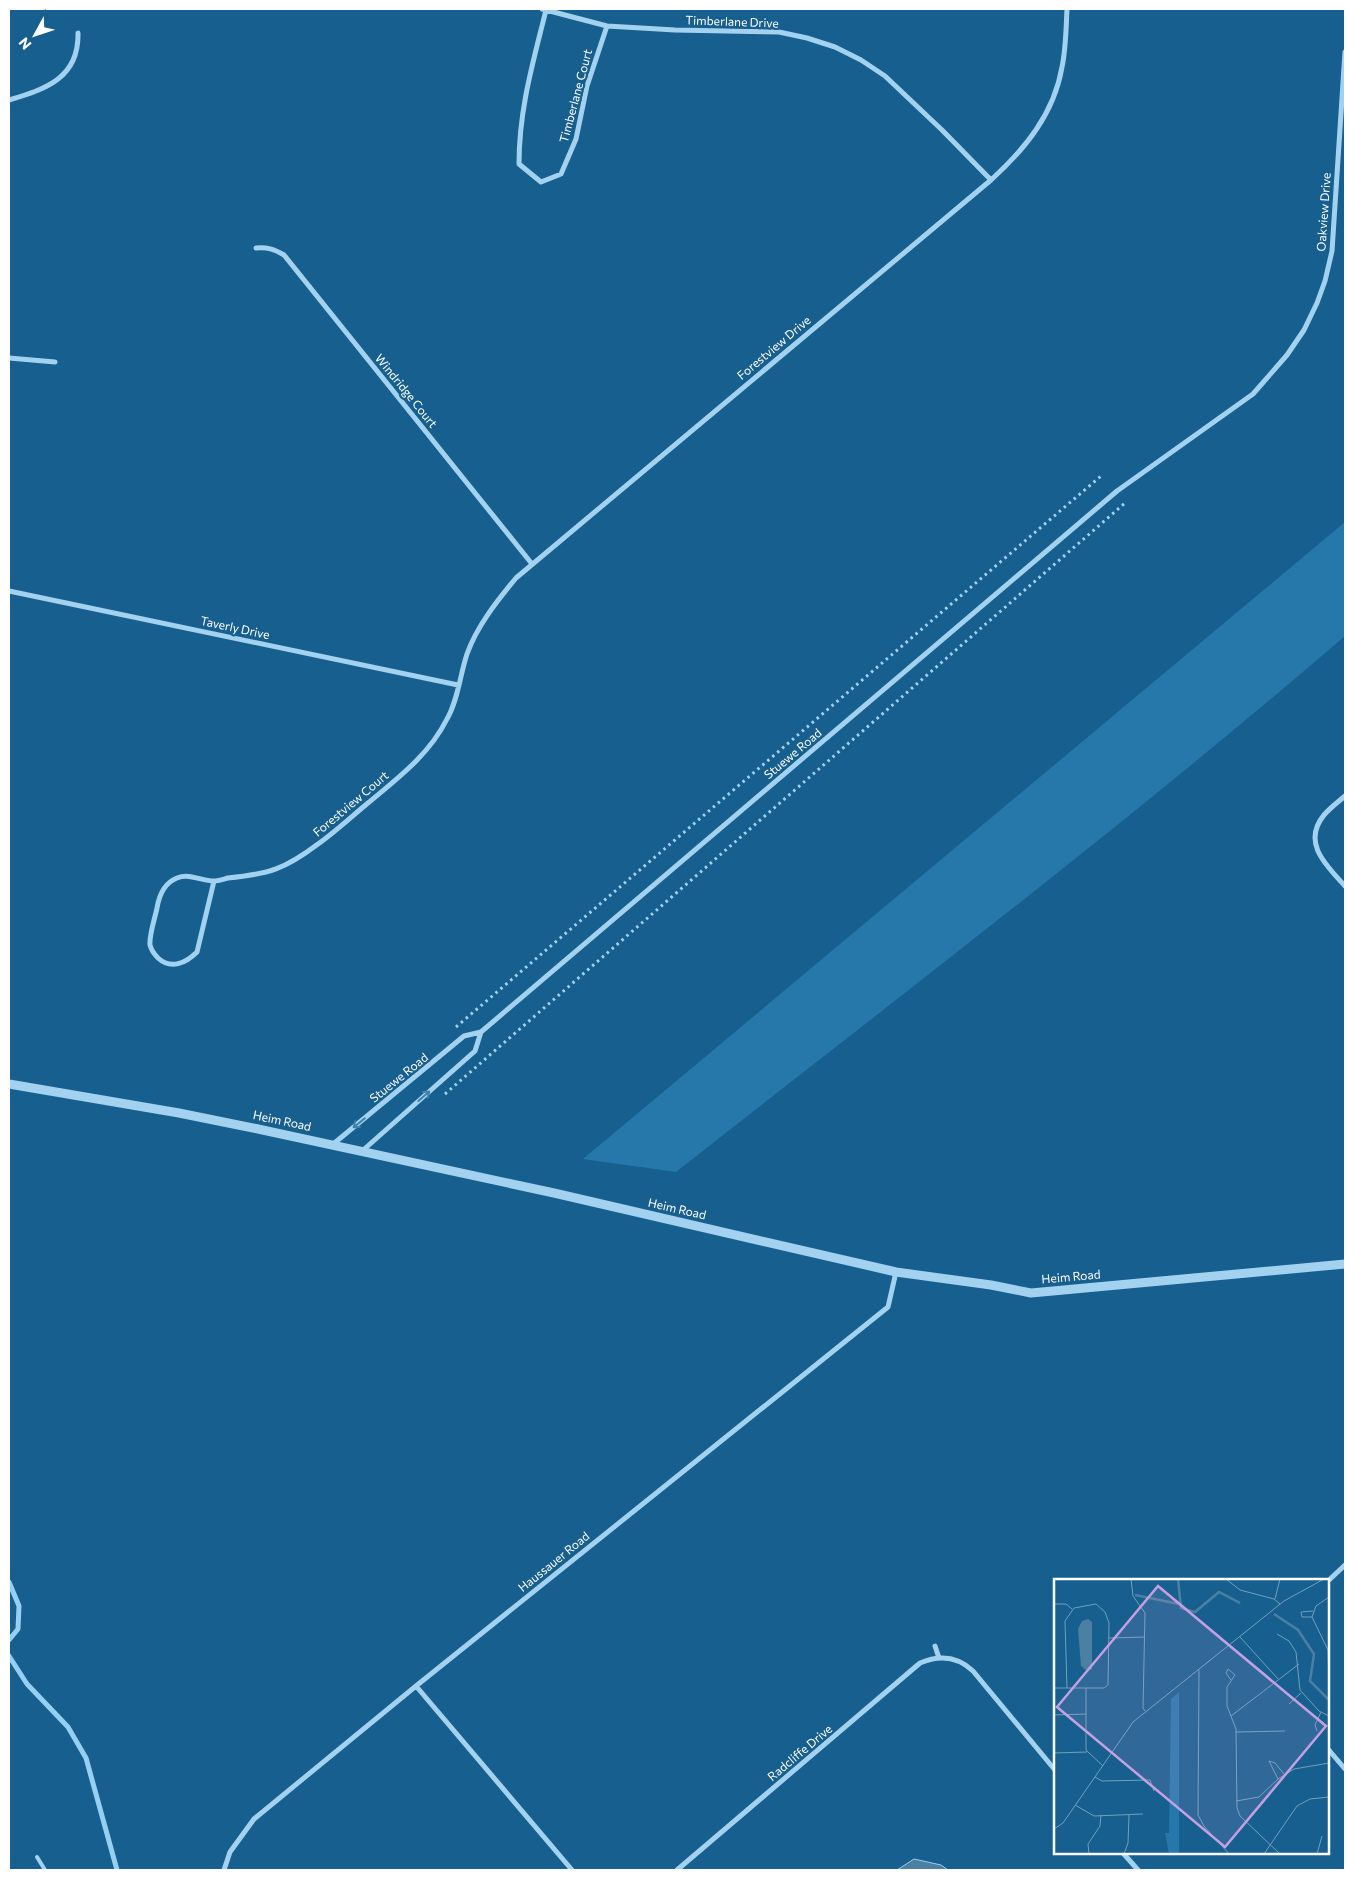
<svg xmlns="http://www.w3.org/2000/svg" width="1354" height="1879" font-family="Commissioner,sans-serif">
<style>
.green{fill:#2678ab}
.water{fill:#4c80a2;stroke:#95d0f2}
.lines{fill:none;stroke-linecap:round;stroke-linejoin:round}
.stream{stroke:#95d0f2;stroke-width:5}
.path{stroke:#a3d2f0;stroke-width:3;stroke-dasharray:2.5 4;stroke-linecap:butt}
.service{stroke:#a3d2f0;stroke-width:4}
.minor{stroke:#a3d2f0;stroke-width:5}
.tertiary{stroke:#a3d2f0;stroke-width:9}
.oneway{stroke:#4182ab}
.labels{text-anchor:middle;stroke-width:4.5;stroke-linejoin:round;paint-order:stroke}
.street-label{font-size:12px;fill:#fff;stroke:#175f8e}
.inset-river{fill:none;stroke:#4c80a2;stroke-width:2.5}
.inset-road{fill:none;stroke:#749fbb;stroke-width:1}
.view{fill:#c4a0e2;fill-opacity:0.15;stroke:#c4a0e2;stroke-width:2.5}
.inset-edge{fill:none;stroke:#fff;stroke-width:2.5}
</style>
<rect width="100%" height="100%" fill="#175f8e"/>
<path class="green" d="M1345 522V636C1129 822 901 995 676 1172L583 1159Z"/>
<path class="water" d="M914 1859 941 1865 948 1870H897Z"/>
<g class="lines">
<path class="stream" d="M9 1582 19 1606 18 1629 9 1640
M9 1656 27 1684 68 1727 86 1758 117 1870"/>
<path class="path" d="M456 1027 1101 476
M445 1094 1125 503"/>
<path class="service" d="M37 1857 45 1870"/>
<path class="minor" d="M542 9 607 26 675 30 779 32 807 38 835 47 861 60 885 76 942 130 991 180
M546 10C533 63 519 109 519 164L541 182 561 174 576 139 587 86 607 26
M9 100C46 89 79 78 78 33
M256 248C267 247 274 249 284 255L532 564
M9 358 55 362
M9 591 458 685
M1345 796C1338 802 1330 808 1324 815 1301 843 1327 866 1345 886
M214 881 197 952C186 963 171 970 158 958 155 955 151 949 150 945 149 935 155 918 157 908 159 896 164 883 177 878 190 873 201 881 214 881 218 881 224 879 228 878 269 874 285 869 318 844 335 832 351 817 368 803 398 778 429 755 447 719 458 700 460 675 467 654 477 626 497 601 516 578L991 180C1025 149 1054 114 1062 67 1066 48 1066 28 1067 9
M332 1145 464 1036 481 1032 1117 491 1253 394 1287 355 1304 330 1317 303 1325 281 1332 251 1345 52
M361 1152 475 1051 481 1032
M1328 1581 1345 1565
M935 1646 939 1658
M416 1686 572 1870
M1328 1749 1345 1769
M1123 1853 1138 1870
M224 1870 230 1852 254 1819 416 1686 888 1307 896 1272
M677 1870 920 1663C939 1655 957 1656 973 1671L1055 1770"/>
<path class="tertiary" d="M9 1084 179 1113 258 1129 554 1193 896 1272 991 1285 1031 1293 1345 1264"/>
</g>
<defs><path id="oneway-shaft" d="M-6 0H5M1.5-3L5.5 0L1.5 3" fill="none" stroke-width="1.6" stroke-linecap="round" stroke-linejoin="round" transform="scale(1.25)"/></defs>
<g class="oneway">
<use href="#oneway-shaft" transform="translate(424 1096) rotate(-41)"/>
<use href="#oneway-shaft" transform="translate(359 1123) rotate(141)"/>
</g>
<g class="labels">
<g class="street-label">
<text transform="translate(732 22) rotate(2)" y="4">Timberlane Drive</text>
<text transform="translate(576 96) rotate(-75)" y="4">Timberlane Court</text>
<text transform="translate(1324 212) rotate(-86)" y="4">Oakview Drive</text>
<text transform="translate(774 348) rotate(-40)" y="4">Forestview Drive</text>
<text transform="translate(406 391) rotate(51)" y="4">Windridge Court</text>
<text transform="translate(235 628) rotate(12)" y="4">Taverly Drive</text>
<text transform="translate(793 754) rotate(-40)" y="4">Stuewe Road</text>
<text transform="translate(351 804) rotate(-40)" y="4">Forestview Court</text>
<text transform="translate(399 1078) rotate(-39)" y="4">Stuewe Road</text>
<text transform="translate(282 1121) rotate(12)" y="4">Heim Road</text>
<text transform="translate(677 1209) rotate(13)" y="4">Heim Road</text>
<text transform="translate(1071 1277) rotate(-5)" y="4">Heim Road</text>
<text transform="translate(554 1562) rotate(-39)" y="4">Haussauer Road</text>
<text transform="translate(800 1753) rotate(-40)" y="4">Radcliffe Drive</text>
</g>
</g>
<g transform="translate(1054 1579)">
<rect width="275" height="275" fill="#175f8e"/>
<path d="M125 113V275H115L111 254H115L117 120Z" fill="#2678ab"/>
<path d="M34 40 38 43V90L33 92 27 87 24 50 28 42Z" fill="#4c80a2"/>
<path class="inset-river" d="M124 0 127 29 141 33 165 13 186 24M81 16 125 25M220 35 244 51 260 75 256 102 275 121"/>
<path class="inset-road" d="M77 0 79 17 91 34 89 129 91 132M172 0 186 11 220 20 226 25M275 18 262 27 258 38 274 71 275 100M221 20 226 0M0 25H12L18 30M258 38H248L247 33 259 32M223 55 235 62 242 73 246 111 265 132 275 137M186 58 224 100M55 59 91 58M145 91 144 236 150 247 175 275M177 101 172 94 174 90 181 96 173 108V127L182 150 183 229 186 237 226 275M0 109H50L54 106 55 44 51 33 42 25 20 29 11 42 13 109M32 109V171L49 187M235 125 247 114M0 136 32 135M177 137 245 85M263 152 261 146 267 133M182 153 231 152M0 174 33 173M41 198 48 202 96 201 100 212M224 200 215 182 221 184 230 195M182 222 205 218 224 200 240 190 275 184M21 226 40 237 89 235M0 250 9 244 79 143 230 22 270 0M35 275 34 265 46 247 47 236M70 275 74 264 75 236M210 275 243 227 256 220 275 218M263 275 268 257"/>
<path class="view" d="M104 7 272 147 171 268 3 128Z"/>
<rect width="275" height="275" class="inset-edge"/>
</g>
<rect width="1354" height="1879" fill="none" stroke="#ffffff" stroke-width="20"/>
<g transform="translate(35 35) rotate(230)" stroke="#175f8e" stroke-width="4" paint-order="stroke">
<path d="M0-4L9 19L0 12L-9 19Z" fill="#ffffff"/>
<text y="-8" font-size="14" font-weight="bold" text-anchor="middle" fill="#ffffff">N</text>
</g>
</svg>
